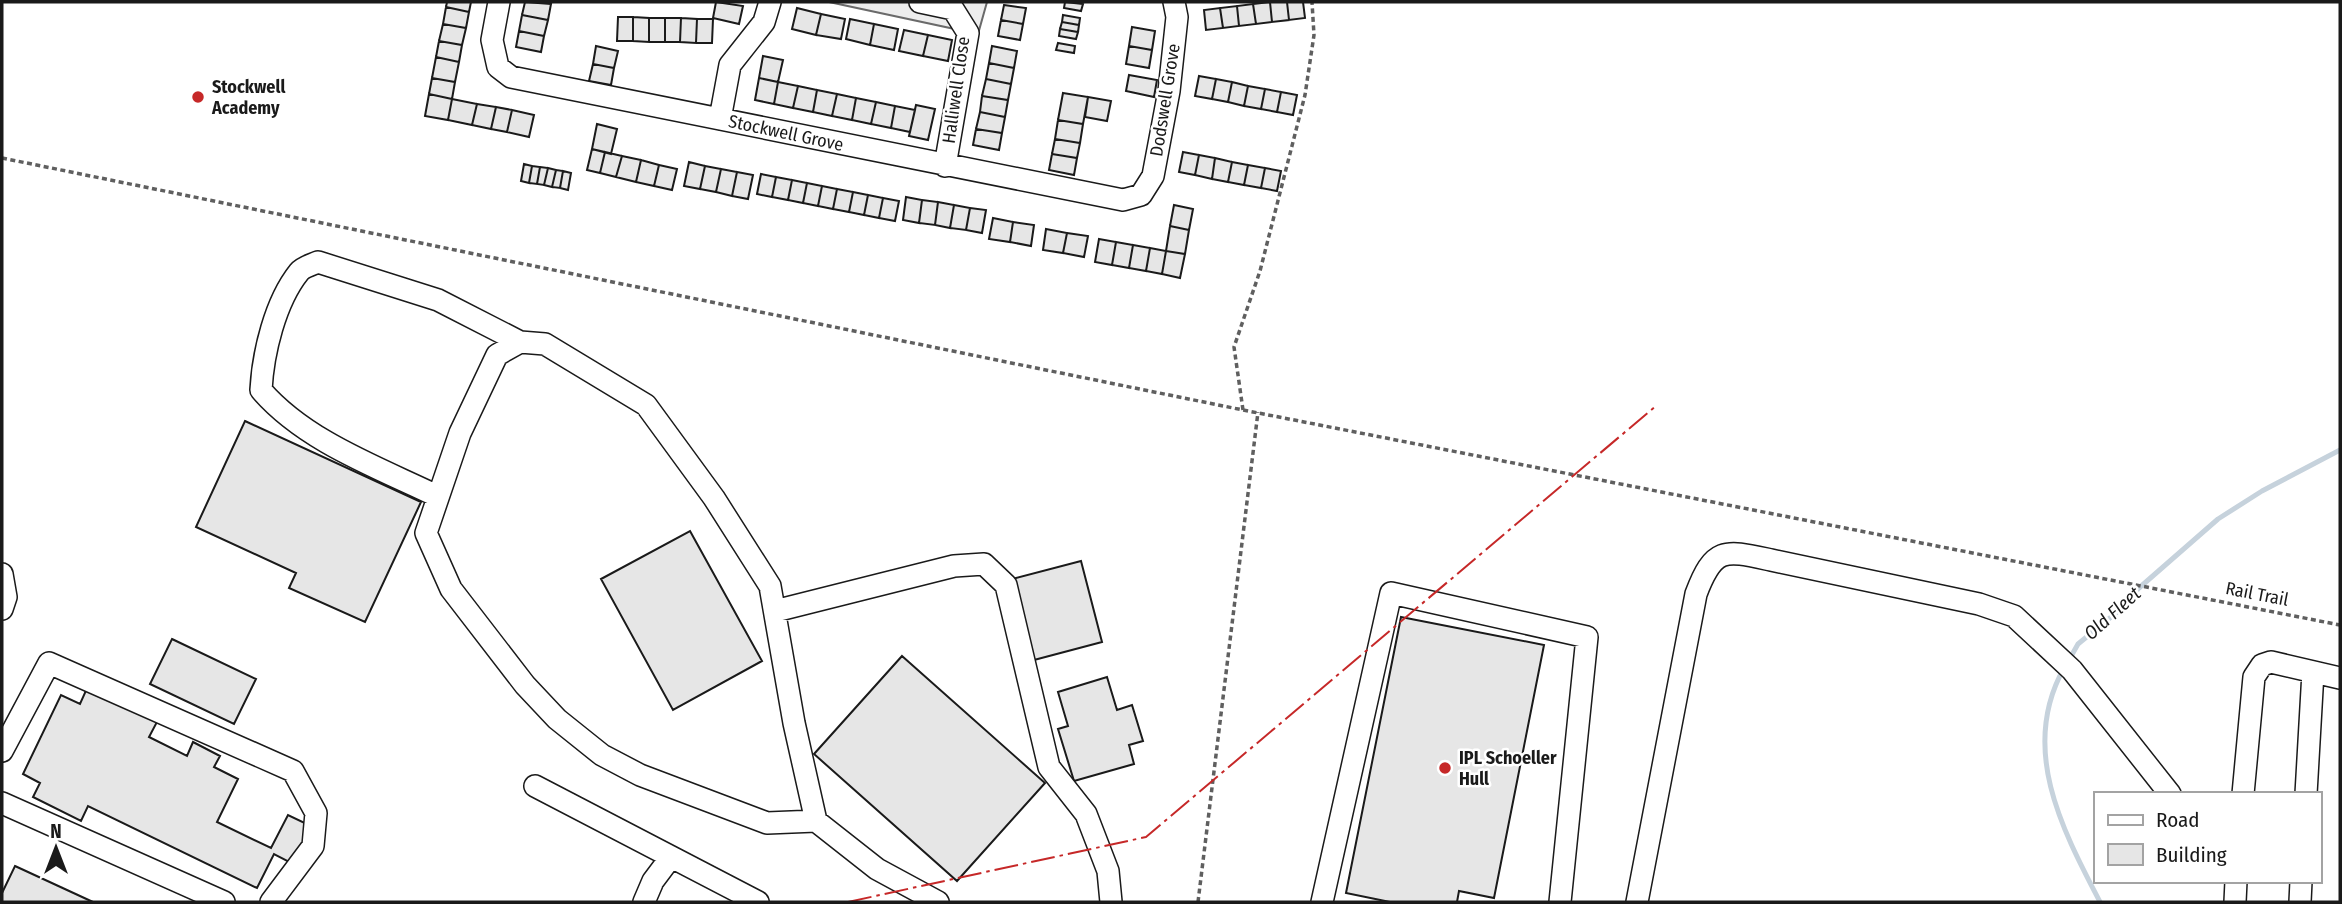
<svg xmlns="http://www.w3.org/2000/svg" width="2342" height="904" font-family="'Fira Sans Condensed',sans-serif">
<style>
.parking{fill:#ededed;stroke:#6a6a6a;stroke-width:2}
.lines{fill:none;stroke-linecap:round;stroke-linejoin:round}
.stream{stroke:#c6d2dc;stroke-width:5}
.building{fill:#e6e6e6;stroke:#1a1a1a;stroke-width:2}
.minor-casing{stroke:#1a1a1a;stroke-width:24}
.path{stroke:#5f5f5f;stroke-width:3.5;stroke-dasharray:5 3.5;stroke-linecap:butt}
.minor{stroke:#fff;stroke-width:21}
.power{stroke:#c62828;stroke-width:2;stroke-dasharray:24 5 3.5 5;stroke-linecap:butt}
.poi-dot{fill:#c62828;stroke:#fff;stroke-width:2.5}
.labels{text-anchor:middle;stroke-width:5;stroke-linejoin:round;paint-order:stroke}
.poi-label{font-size:18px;font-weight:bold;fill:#1a1a1a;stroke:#fff;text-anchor:start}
.street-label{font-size:18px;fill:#1a1a1a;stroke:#fff}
.water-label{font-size:19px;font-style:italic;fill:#1a1a1a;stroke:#fff}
</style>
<rect width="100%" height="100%" fill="#fff"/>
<path class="parking" d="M829 2H987L978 34Z"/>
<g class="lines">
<path class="stream" d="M2069 660 2078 644 2122 608 2139 588 2218 519 2262 491 2340 450
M2064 668C2019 748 2062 829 2100 902"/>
</g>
<path class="building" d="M447 2H471L469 12 446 7Z
M525 2 551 4 548 20 522 15Z
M716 2 743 6 739 24 713 18Z
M1065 2 1083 4 1081 11 1064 8Z
M1270 2 1272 22 1256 24 1253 4Z
M1270 2H1287L1289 20 1272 22Z
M1287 2H1303L1305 18 1289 20Z
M1253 4 1256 24 1239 26 1237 6Z
M1004 5 1026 8 1023 24 1001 20Z
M1237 6 1239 26 1223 28 1220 8Z
M446 7 469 12 466 28 443 24Z
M797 8 821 14 816 35 792 29Z
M1220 8 1223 28 1206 30 1204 10Z
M821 14 845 19 841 39 816 35Z
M522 15 548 20 544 36 519 31Z
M1063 15 1080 18 1079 25 1062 22Z
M618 17H633V41H617Z
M633 17 649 18V42L633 41Z
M649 18H665V42H649Z
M665 18H681L680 42H665Z
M681 18 697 19 696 43 680 42Z
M697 19H713L712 43H696Z
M850 19 874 24 870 45 846 39Z
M1001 20 1023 24 1020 40 998 36Z
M1062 22 1079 25 1078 32 1060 29Z
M443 24 466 28 462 45 439 41Z
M874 24 898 29 894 50 870 45Z
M1132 27 1155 31 1152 50 1129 46Z
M1060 29 1078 32 1076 39 1059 36Z
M904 30 928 35 923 56 899 51Z
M519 31 544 36 541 52 516 47Z
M928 35 952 40 948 61 923 56Z
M439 41 462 45 459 62 436 57Z
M1058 43 1075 46 1074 53 1056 50Z
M596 46 618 51 614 68 593 64Z
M992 46 1017 51 1014 68 989 63Z
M1129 46 1152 50 1149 68 1126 64Z
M763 56 783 60 778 82 759 78Z
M436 57 459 62 455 82 432 78Z
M989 63 1014 68 1011 84 986 79Z
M593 64 614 68 611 85 589 81Z
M1129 75 1157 80 1154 97 1126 91Z
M1199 76 1216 79 1212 99 1195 96Z
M432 78 455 82 452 99 429 94Z
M759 78 778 82 774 104 755 100Z
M986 79 1011 84 1008 100 982 96Z
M1216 79 1232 82 1228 102 1212 99Z
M778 82 798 86 793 108 774 104Z
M1232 82 1248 86 1244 106 1228 102Z
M798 86 817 90 813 112 793 108Z
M1248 86 1265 89 1261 109 1244 106Z
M1265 89 1281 92 1277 112 1261 109Z
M817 90 837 94 832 116 813 112Z
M1281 92 1297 95 1293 115 1277 112Z
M1063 93 1088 97 1083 124 1058 120Z
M429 94 452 99 448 120 425 116Z
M837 94 856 98 852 120 832 116Z
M982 96 1008 100 1005 117 980 112Z
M1088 97 1111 101 1107 121 1085 117Z
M856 98 876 102 871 124 852 120Z
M452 99 477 104 472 125 448 120Z
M876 102 895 106 891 128 871 124Z
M477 104 496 107 491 129 472 125Z
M916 105 935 109 928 140 909 136Z
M895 106 915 110 910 132 891 128Z
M496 107 512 110 507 132 491 129Z
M512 110 534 115 529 137 507 132Z
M980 112 1005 117 1002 133 976 129Z
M1058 120 1083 124 1080 143 1055 139Z
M597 124 617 129 611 154 592 149Z
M976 129 1002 133 999 150 973 145Z
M1055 139 1080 143 1077 158 1052 154Z
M592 149 605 152 600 173 587 170Z
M605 152 622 156 616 177 600 173Z
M1183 152 1199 155 1195 175 1179 172Z
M1052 154 1077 158 1074 175 1049 170Z
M1199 155 1215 158 1212 179 1195 175Z
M622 156 641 160 636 182 616 177Z
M1215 158 1232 162 1228 182 1212 179Z
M641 160 659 165 654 186 636 182Z
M689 162 705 166 700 189 684 186Z
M1232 162 1248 165 1244 185 1228 182Z
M524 164 532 166 529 183 521 181Z
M659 165 677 169 672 190 654 186Z
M1248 165 1265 168 1261 188 1244 185Z
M532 166 540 167 537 184 529 183Z
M705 166 721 169 716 192 700 189Z
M540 167 548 168 544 185 537 184Z
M548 168 556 170 552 187 544 185Z
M1265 168 1281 171 1277 191 1261 188Z
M721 169 737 172 732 196 716 192Z
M556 170 563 171 560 188 552 187Z
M563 171 571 173 568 190 560 188Z
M737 172 753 175 748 199 732 196Z
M761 174 776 177 772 197 757 194Z
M776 177 792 180 788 200 772 197Z
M792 180 807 183 803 203 788 200Z
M807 183 822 186 818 206 803 203Z
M822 186 837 189 833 209 818 206Z
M837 189 853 192 849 212 833 209Z
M853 192 868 195 864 215 849 212Z
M868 195 883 198 879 218 864 215Z
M906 197 922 200 919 223 903 220Z
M883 198 899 201 895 221 879 218Z
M922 200 938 202 935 225 919 223Z
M938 202 954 205 950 228 935 225Z
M954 205 970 208 966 230 950 228Z
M1174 205 1193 209 1189 230 1170 226Z
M970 208 986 210 982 233 966 230Z
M993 218 1013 222 1010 242 989 239Z
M1013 222 1034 225 1031 246 1010 242Z
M1170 226 1189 230 1185 254 1166 251Z
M1046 229 1067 233 1063 253 1043 250Z
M1067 233 1088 236 1084 257 1063 253Z
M1099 239 1116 242 1112 265 1095 262Z
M1116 242 1133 245 1129 268 1112 265Z
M1133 245 1150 248 1146 271 1129 268Z
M1150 248 1166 251 1162 274 1146 271Z
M1166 251 1185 254 1180 278 1162 274Z
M245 421 421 502 365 622 289 588 296 573 196 527Z
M690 531 762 661 673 710 601 579Z
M1081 561 1102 642 1034 660 1012 579Z
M1401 617 1544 645 1494 898 1459 891 1457 902H1390L1346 893Z
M172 639 256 679 234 724 150 684Z
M902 656 1045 783 957 881 814 754Z
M1107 677 1117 710 1132 705 1143 741 1129 745 1134 764 1074 781 1058 729 1068 726 1058 692Z
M88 686 158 720 149 737 187 756 193 742 220 756 214 767 238 779 217 822 271 848 288 815 311 826 293 864 274 854 257 888 88 806 81 821 33 797 40 783 23 774 61 695 80 704Z
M15 866 93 902H2V893Z"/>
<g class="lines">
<defs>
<path id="minor" d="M499 2 492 40 498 67 511 77 1123 200 1141 195 1153 176 1169 91 1177 17 1174 2
M920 2 953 9 968 33 945 166
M720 119 730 65 764 22 770 2
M437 496C377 467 305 441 261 390 263 353 275 302 299 272 303 267 311 265 318 262L438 300 520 342
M2 574 6 597 2 609
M775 611 954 566 984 564 1006 585 1049 767 1086 814 1108 871 1111 902
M2 751 49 663 293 771 316 813 313 846 271 902
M535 786 758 902
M2243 794 2254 677 2262 665 2271 662 2340 678
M2306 794 2313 672
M2 803 224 902
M816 821 767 823 640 775 602 755 557 719 525 685 451 589 426 533 460 433 497 355 520 342 545 344 646 405 714 498 770 586 794 723 816 821 877 869 938 902
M644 902 653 881 671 857
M1322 902 1391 593 1587 637 1560 902
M1637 902 1696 594C1714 546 1725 550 1771 560L1979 604 2014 616 2072 670 2170 794
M2235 902 2236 881
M2300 902 2301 881"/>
</defs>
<use href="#minor" class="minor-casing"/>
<path class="path" d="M2 158 1243 410 2340 625
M1243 410 1234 347 1260 271 1305 95 1314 35 1312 2
M1198 902 1258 412"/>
<use href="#minor" class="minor"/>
<path class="power" d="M848 902 1146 837 1657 405"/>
</g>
<g class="poi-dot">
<circle cx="198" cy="97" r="7"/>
<circle cx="1445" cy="768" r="7"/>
</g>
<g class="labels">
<g class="poi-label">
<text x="212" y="93">Stockwell<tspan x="212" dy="21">Academy</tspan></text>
<text x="1459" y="764">IPL Schoeller<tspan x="1459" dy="21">Hull</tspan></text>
</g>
<g class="street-label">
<text transform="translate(956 90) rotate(-82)" y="6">Halliwell Close</text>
<text transform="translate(1165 100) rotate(-81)" y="6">Dodswell Grove</text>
<text transform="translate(786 133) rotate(12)" y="6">Stockwell Grove</text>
<text transform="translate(2257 594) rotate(11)" y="6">Rail Trail</text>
</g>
<g class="water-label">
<text transform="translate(2112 613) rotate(-42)" y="7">Old Fleet</text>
</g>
</g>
<rect width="2342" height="904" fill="none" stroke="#1a1a1a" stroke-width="7"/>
<rect x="2094" y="792" width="228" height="91" fill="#ffffff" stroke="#a3a3a3" stroke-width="2"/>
<rect x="2108" y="815" width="35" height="10" fill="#ffffff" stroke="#a3a3a3" stroke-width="2"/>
<text x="2156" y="827" font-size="21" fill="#1a1a1a">Road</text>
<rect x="2108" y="844" width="35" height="21" fill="#e6e6e6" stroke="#a3a3a3" stroke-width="2"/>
<text x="2156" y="862" font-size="21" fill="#1a1a1a">Building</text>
<g transform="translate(56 848)" stroke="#ffffff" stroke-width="5" paint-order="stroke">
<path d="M0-5L12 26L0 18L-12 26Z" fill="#1a1a1a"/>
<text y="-10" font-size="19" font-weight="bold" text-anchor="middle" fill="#1a1a1a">N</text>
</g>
</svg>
